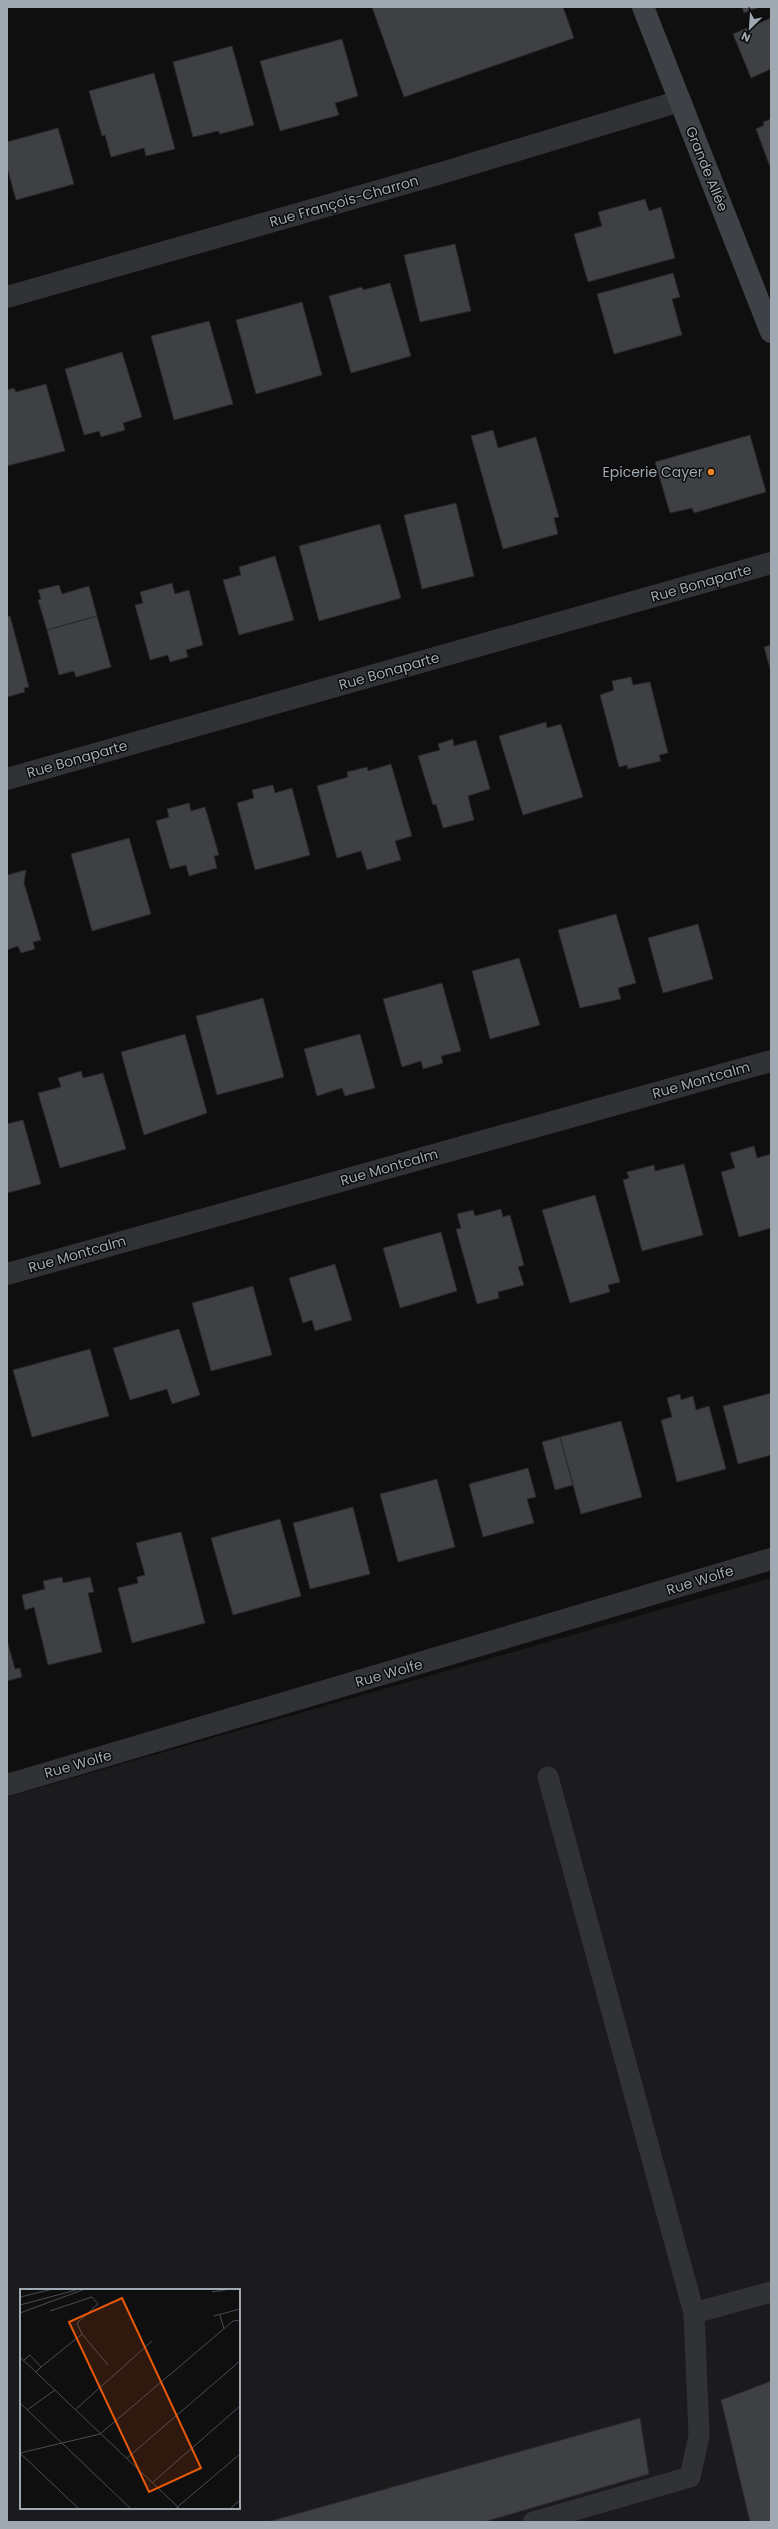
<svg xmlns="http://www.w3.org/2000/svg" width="778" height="2529" font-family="Poppins,sans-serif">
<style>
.built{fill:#1b1b1d;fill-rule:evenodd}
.building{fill:#3e4043;stroke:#292a2c}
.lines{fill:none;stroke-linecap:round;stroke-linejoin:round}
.service{stroke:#303235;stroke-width:21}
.minor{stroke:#303235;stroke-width:22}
.secondary{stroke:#3e4145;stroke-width:22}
.poi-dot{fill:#f08427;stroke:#0a0a0b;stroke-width:1.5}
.labels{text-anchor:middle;stroke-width:3;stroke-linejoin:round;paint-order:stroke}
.street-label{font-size:14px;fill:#a0a9b1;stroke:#0a0a0b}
.poi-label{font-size:14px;fill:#a0a9b1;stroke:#0a0a0b;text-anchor:end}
.inset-road{fill:none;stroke:#494d50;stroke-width:1}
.view{fill:#e8590c;fill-opacity:0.15;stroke:#e8590c;stroke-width:2}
.inset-edge{fill:none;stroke:#a0a9b1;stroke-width:2}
</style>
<rect width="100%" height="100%" fill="#0f0f10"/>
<path class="built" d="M771 1578V2522H7V1797ZM21 2290H239V2508H21Z"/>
<path class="building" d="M372 7H563L574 38 404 97Z
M742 7H760L744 13Z
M771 18V69L751 78 733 34Z
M342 39 358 96 335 103 339 115 280 131 260 61Z
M232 46 254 125 220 134 218 131 193 137 173 62Z
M154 73 175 149 146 156 144 148 111 157 105 135 102 136 89 91Z
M771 119V166L770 167 756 129 764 125 763 122Z
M58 128 74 184 16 200 7 167V142Z
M645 199 649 211 661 207 675 258 588 282 574 234 602 226 598 212Z
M455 244 471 311 420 322 404 255Z
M673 273 680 297 672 299 682 335 614 354 597 294Z
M390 283 411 356 351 373 329 296 362 287 363 290Z
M302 302 322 375 256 394 236 320Z
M209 321 233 404 174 420 151 336Z
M122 352 142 417 123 423 125 430 101 437 99 431 84 435 65 369Z
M46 384 65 451 7 466V390L14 388 16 392Z
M493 430 498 448 536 437 559 517 554 518 558 534 503 549 471 436Z
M750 435 766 492 694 513 692 508 670 513 655 462Z
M456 503 474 576 422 589 404 515Z
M380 524 401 598 319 621 299 546Z
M275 556 294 620 239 635 223 580 241 575 239 567Z
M172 583 175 594 189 590 203 645 186 650 188 657 170 662 168 655 150 660 135 605 143 603 140 592Z
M59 585 62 594 89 586 97 616 47 630 38 600 41 599 38 590Z
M10 616 29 687 24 688 25 692 7 697V617Z
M97 616 111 667 76 677 74 671 59 675 47 630Z
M771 645V672L764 647Z
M631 677 633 685 650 682 668 753 659 755 661 761 628 769 627 765 619 767 600 695 614 690 612 681Z
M546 722 547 728 561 724 583 797 523 815 499 736Z
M453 739 454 746 476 740 490 789 468 796 474 820 443 828 436 804 433 805 418 756 440 750 438 744Z
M391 764 412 836 395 841 401 860 367 870 361 851 337 858 317 786 348 777 347 772 367 767 368 771Z
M273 785 275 793 292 788 310 855 255 870 237 803 254 798 252 790Z
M189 803 191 811 205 807 219 855 214 856 217 868 189 876 186 865 170 869 156 821 169 817 167 809Z
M129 838 151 914 92 931 71 854Z
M26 870 24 883 41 940 33 942 35 949 21 953 18 946 7 950V875Z
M616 914 636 983 618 988 621 999 580 1008 558 930Z
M698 924 713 979 663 993 648 938Z
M519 958 540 1025 490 1039 472 971Z
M442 983 461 1051 441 1056 443 1063 423 1069 421 1061 402 1067 383 999Z
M263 998 284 1077 217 1095 196 1016Z
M185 1034 207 1113 144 1135 121 1052Z
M360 1034 375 1088 345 1096 342 1088 317 1096 304 1049Z
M81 1071 83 1078 103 1073 126 1149 60 1168 38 1093 61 1087 58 1078Z
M23 1120 41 1184 7 1193V1124Z
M754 1146 757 1158 771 1154V1228L739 1237 721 1172 735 1168 730 1153Z
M684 1164 703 1235 642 1251 623 1180 629 1178 627 1172 654 1165 655 1171Z
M595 1195 620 1282 608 1285 610 1292 570 1303 542 1210Z
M501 1209 503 1217 510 1215 524 1265 518 1267 524 1285 498 1292 499 1298 477 1304 456 1229 461 1228 457 1214 473 1210 475 1216Z
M441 1232 457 1291 400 1308 383 1248Z
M335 1264 352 1320 315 1331 312 1320 303 1323 289 1278Z
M253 1286 272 1355 211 1371 192 1303Z
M179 1329 200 1395 172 1404 167 1389 130 1400 113 1348Z
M90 1349 109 1416 32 1437 13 1370Z
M771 1393V1455L738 1464 723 1406Z
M680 1394 681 1400 693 1396 696 1410 709 1406 726 1469 677 1482 661 1420 672 1417 667 1398Z
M621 1421 642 1497 581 1514 560 1437Z
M560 1437 573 1485 555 1490 542 1442Z
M528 1468 536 1497 527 1499 534 1523 483 1537 469 1484Z
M437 1479 455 1547 398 1562 380 1494Z
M353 1507 370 1574 310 1589 293 1523Z
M280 1519 301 1596 233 1615 211 1538Z
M181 1532 205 1623 132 1643 118 1588 138 1583 137 1577 145 1575 136 1543Z
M62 1577 63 1583 90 1577 94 1592 88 1593 102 1652 48 1665 34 1607 25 1610 22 1595 45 1589 43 1581Z
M7 1640 15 1669 20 1668 22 1677 7 1681Z
M771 2381V2522H750L721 2400Z
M640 2418 649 2474 484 2522H267Z"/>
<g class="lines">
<path class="service" d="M548 1777 694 2313 771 2292
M533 2522 690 2477 699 2436 694 2313"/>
<path class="minor" d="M7 297 445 172 680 101
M7 779 771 563
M7 1274 771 1061
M7 1785 771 1559"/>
<path class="secondary" d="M643 7 771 332"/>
</g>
<circle class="poi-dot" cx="711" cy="472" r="4"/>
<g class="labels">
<g class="street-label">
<text transform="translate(707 169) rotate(68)" y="5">Grande Allée</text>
<text transform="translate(344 201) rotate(-16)" y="5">Rue François-Charron</text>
<text transform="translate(701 583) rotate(-16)" y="5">Rue Bonaparte</text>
<text transform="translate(389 671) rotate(-16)" y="5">Rue Bonaparte</text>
<text transform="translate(77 759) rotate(-16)" y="5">Rue Bonaparte</text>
<text transform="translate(701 1080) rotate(-16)" y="5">Rue Montcalm</text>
<text transform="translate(389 1167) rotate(-16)" y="5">Rue Montcalm</text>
<text transform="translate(77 1254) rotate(-16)" y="5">Rue Montcalm</text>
<text transform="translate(700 1580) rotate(-17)" y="5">Rue Wolfe</text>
<text transform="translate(389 1673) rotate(-16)" y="5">Rue Wolfe</text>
<text transform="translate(78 1764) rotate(-16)" y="5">Rue Wolfe</text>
</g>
<g class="poi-label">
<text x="703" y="477">Epicerie Cayer</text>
</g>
</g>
<g transform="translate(20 2289)">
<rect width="220" height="220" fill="#0f0f10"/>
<path class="inset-road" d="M192 3 210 0M0 8 33 0M0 16 56 1M30 22 72 8 78 15 57 34 62 45M0 24 65 0M200 26 204 40M194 27 220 20M0 68 160 220M4 71 10 66 21 78 16 83M21 78 62 45 88 76M0 114 111 220M56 120 132 52M7 121 35 101M0 164 80 145 213 32 220 31M0 164 59 220M107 169 220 72M132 194 220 117M155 220 220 165M210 220 220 211"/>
<path class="view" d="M102 9 181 179 129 203 49 33Z"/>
<rect width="220" height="220" class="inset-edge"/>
</g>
<rect width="778" height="2529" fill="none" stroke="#a0a9b1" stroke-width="16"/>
<g transform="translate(750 28) rotate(205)" stroke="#0a0a0b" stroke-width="3" paint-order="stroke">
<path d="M0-3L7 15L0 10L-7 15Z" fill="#a0a9b1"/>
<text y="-6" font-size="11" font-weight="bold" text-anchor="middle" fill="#a0a9b1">N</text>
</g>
</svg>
